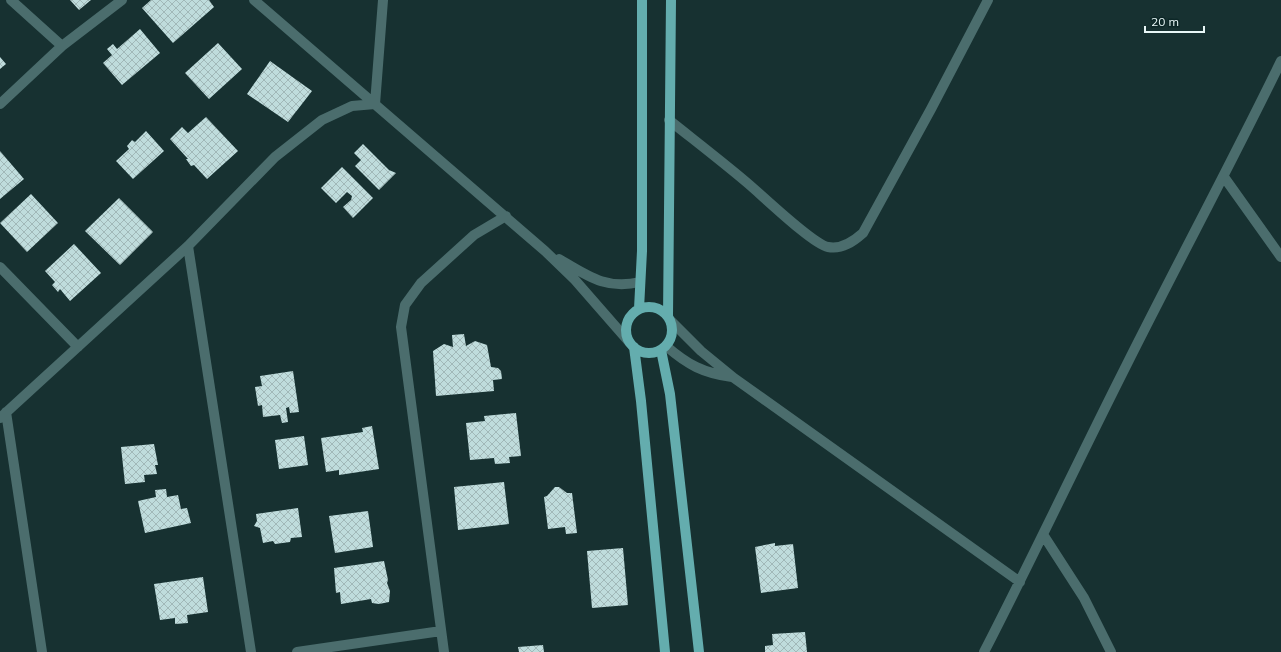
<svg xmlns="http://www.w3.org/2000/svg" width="1281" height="652" font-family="Mulish,sans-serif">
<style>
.building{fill:url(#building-cross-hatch)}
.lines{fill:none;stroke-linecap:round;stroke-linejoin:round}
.street{stroke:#4b6d6d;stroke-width:10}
.primary{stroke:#64adae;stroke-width:10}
</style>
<defs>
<pattern id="building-cross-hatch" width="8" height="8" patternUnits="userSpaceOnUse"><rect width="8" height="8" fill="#bfdcdc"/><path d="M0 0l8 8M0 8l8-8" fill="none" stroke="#a1b8b8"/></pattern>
</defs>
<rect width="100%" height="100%" fill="#173131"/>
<path class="building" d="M70 0H91L79 10Z
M151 0H209L214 7 173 43 142 8Z
M140 29 160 53 122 85 103 63 112 55 107 49 113 44 117 49Z
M218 43 242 69 209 99 185 73Z
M0 57 6 64 0 69Z
M270 61 312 91 288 122 247 94Z
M206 117 238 151 207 179 194 165 191 166 186 159H188L170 139 182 127 188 133Z
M146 131 164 151 133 179 116 161 129 149 127 146 132 140 135 142Z
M363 144 389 170 396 173 379 190 355 166 361 160 354 153Z
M0 151 24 179 0 199Z
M342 167 373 198 353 218 343 207 351 200 352 196 347 192 336 203 321 188Z
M31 194 58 223 27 252 0 223Z
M119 198 153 232 120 265 85 231Z
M74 244 101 273 70 301 60 289 58 292 52 285 55 282 45 271Z
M464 334 466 346 475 341 487 345 491 367 498 368 501 371 502 379 493 380 494 391 436 396 433 351 444 344 453 347 452 335Z
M293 371 299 412 290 413 289 407 286 408 288 422 282 423 280 415 263 417 262 405 258 406 255 387 262 386 260 376Z
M516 413 521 456 509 457 510 463 495 464 494 458 470 460 466 423 485 421 484 416Z
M372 426 379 469 339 475V470L326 472 321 438 363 432 362 428Z
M304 436 308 465 279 469 275 440Z
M154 444 158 465H155L157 474 144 475 145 482 125 484 121 447Z
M504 482 509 524 458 530 454 487Z
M555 487H559L567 493H572L577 533 566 534 565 527 548 529 544 497 547 496Z
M166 489 167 497 178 495 181 509 187 508 191 523 145 533 138 501 156 497 155 490Z
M298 508 302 537 291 538 290 542 275 544 273 541 263 543 260 528 254 526 257 521 256 514Z
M368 511 373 547 335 553 329 516Z
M775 543V546L793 544 798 588 761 593 755 547Z
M623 548 628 605 592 608 587 551Z
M384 561 388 580 387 583 390 591 389 602 379 604 372 603 371 599 341 604 340 592 336 593 334 568Z
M203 577 208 612 187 615 188 623 175 624V618L160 620 154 584Z
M805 632 807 652H765V646L773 645 772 634Z
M543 645 544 652H519L518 647Z"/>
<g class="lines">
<path class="street" d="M11 0 62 46
M254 0 545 251 575 280 630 343
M0 104 62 46 122 0
M669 120C694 140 720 160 745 181 761 194 812 244 828 247 842 250 854 241 863 233L931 109 988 0
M1224 177 1281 257
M188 246 251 652
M559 259C588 276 606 290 640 282
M0 267 78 347
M671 321 701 351 734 378 1020 582
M666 346C688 365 703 373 732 377
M6 412 42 652
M0 418 188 246 275 157 322 120 352 106 375 104 383 0
M1044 536 1084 598 1111 652
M297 652 441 631
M444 652 401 327 405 305 421 283 474 235 506 216
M984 652C1033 557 1078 461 1126 366 1177 264 1231 164 1281 61"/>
<path class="primary" d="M626 330a23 23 0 1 1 46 0a23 23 0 1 1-46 0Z
M639 309 642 251V0
M668 317 671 0
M634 347 641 401 665 652
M661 350 670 394 699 652"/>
</g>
<path d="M1145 26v6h59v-6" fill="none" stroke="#e8f7f7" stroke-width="2"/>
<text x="1151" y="26" font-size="12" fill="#e8f7f7" stroke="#0d2727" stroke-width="3" paint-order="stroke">20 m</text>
</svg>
